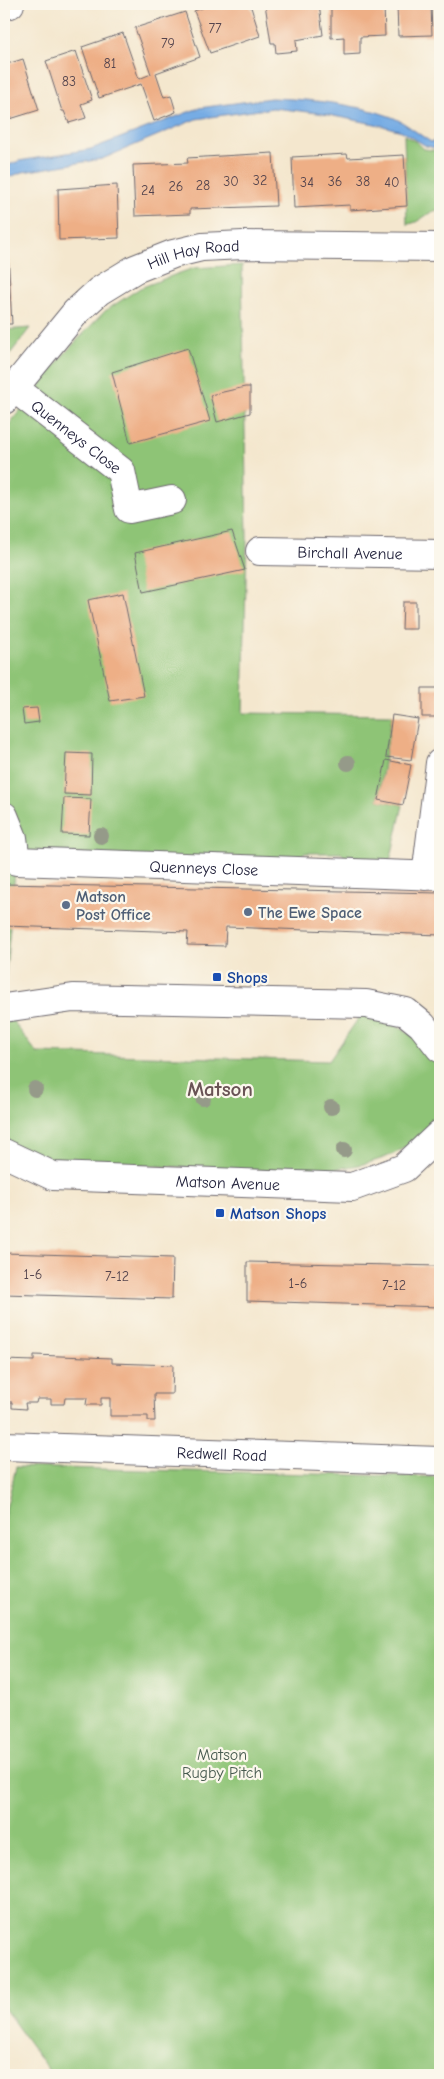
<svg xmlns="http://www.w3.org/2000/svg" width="444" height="2079" font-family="'Comic Neue',sans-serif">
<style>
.green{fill:#8ec476;stroke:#587358}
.water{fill:#76ace4;stroke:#4c6790}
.building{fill:#eeaf86}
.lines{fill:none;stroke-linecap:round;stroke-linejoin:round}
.minor-casing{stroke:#6c676e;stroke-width:30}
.minor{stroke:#fff;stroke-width:28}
.tree{fill:#959a89}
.service-dot{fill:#5c6f8a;stroke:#fbf7ec;stroke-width:2}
.transit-dot{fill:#1a4fb4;stroke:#fbf7ec;stroke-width:2}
.labels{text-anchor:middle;stroke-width:4.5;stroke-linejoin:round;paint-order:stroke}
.number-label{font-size:14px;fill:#55454e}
.street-label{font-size:16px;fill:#22223b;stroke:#fbf7ec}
.service-label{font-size:16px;font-weight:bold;fill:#4e5e75;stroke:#fbf7ec;text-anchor:start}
.transit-label{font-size:16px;font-weight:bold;fill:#164399;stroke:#fbf7ec;text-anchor:start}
.park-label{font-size:16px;fill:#485b50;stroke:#fbf7ec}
.district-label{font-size:21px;font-weight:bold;fill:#695355;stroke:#fbf7ec}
</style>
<rect width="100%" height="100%" fill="#fbf7ec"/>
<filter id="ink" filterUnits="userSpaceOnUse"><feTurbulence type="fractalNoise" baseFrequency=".02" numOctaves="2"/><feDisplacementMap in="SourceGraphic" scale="10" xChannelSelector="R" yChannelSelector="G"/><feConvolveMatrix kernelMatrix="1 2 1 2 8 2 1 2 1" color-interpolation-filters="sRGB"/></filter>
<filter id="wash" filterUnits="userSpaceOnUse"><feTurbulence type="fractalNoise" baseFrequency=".0096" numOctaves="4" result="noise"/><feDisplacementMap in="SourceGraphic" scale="20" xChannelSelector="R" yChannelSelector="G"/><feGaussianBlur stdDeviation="1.12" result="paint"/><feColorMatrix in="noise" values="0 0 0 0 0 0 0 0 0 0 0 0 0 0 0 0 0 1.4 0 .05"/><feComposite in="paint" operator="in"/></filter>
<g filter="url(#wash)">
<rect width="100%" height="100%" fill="#f4e7ce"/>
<path class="green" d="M404 135 418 143 424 149 440 151V210C427 210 421 224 407 224Z
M242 265 247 538 243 713 392 715 378 800 403 805 389 866 352 864 341 853H304L295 862 16 861 4 994V431L64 354 105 311 140 288 174 275 194 268Z
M30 328 4 362V330Z
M362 1013C399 1026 432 1036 440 1080 443 1096 438 1114 428 1127 385 1184 271 1170 207 1168 165 1166 124 1165 82 1163 50 1160 33 1155 4 1141V1019L9 1016 37 1053 329 1061Z
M16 1467 440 1477V2075H52L4 2008V1517Z"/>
<path class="water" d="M271 98C306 99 357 104 389 116 404 121 418 134 431 142L440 139V149L426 146 402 131 375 124 318 113 273 108 196 119 102 159 23 172 4 179V167L19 161 91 149 199 108Z"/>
<g id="blocks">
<path class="building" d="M213 4H250L260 36 210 53 194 11Z
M265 4H319L323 35 296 40 297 51 276 53 275 43H271Z
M331 4H384L385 36 360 37V54L344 55V37L331 38Z
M397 4H431L432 35 398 36Z
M436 4H440V38H438Z
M185 12 200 57 156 73 164 97 171 95 176 112 154 121 141 84 99 98 82 47 123 33 139 79 151 74 135 28Z
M76 51 92 100 81 104 86 118 69 123 64 111H62L46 61Z
M23 59 39 110 10 119 4 100V65Z
M273 153 276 206 190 209V214L135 216 133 165 188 163 187 158Z
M347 154 348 158 404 155 407 206 350 210V205L294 208 292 157Z
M117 185 119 238 59 240 58 189Z
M7 235 12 324H4V236Z
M188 348 210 421 130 443 112 372Z
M245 387H250V413L217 422 210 395Z
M232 531 245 570 143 592 135 553Z
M123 593 144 696 110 701 88 600Z
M403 602H416V629H402Z
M422 688H440V717H422Z
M37 708 39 722 24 724 22 709Z
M392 715 418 719 411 760 386 757Z
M66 753 92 754 91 795 64 794Z
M386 760 411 765 403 805 378 800Z
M64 798 91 799 89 835 62 834Z
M4 884 440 893V935L226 927 225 946 187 945 188 932 4 926Z
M4 1253 173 1258 172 1299 4 1294Z
M247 1262 440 1266V1307L247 1301Z
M34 1355 112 1358V1363L173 1365 172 1394H154L155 1421H148V1416H110V1398H101V1405H86L87 1398H65L64 1404H51V1399H37L36 1403H25L26 1409 12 1408V1402H4V1360L34 1361Z"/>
</g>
</g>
<g filter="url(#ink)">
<use href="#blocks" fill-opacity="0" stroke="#6c676e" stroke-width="1"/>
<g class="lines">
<defs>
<g id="minor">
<path d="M4 6 10 4"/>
<path id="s1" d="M14 388 121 471 129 509 172 500"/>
<path id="s2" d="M4 400 76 312 99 291 135 269 173 254 202 247 243 245 440 247"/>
<path id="s3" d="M260 551 440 554"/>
<path id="s4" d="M4 816 13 838 16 861 440 876"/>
<path d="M426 876 440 763"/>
<path d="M4 1008 73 998 366 1004 406 1012 422 1025 440 1048"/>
<path id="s5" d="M4 1153 53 1176 352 1187 404 1168 440 1134"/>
<path id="s6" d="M4 1446 440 1461"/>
</g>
</defs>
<use href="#minor" class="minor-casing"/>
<use href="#minor" class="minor"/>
</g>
<g class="tree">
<circle cx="348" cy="763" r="8"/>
<circle cx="101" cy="836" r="8"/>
<circle cx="35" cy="1089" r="8"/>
<circle cx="203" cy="1098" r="8"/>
<circle cx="331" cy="1107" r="8"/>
<circle cx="344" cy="1150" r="8"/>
</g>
</g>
<g class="service-dot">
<circle cx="66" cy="905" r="5"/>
<circle cx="248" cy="912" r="5"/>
</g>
<g class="transit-dot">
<rect x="212" y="972" width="10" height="10" rx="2.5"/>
<rect x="215" y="1208" width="10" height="10" rx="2.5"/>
</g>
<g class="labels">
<g class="number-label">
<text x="215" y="33">77</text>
<text x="168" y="48">79</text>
<text x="110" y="68">81</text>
<text x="69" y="86">83</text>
<text x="260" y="185">32</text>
<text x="231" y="186">30</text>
<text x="335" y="186">36</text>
<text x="363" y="186">38</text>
<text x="307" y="187">34</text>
<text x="392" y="187">40</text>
<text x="203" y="190">28</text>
<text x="176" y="191">26</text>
<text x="148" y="195">24</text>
<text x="33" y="1279">1-6</text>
<text x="117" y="1281">7-12</text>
<text x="298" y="1288">1-6</text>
<text x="394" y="1290">7-12</text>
</g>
<g class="street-label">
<text dy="6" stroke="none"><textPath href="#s2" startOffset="248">Hill Hay Road</textPath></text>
<text dy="6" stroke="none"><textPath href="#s1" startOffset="79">Quenneys Close</textPath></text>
<text dy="6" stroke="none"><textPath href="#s3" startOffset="90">Birchall Avenue</textPath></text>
<text dy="6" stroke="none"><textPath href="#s4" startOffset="235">Quenneys Close</textPath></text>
<text dy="6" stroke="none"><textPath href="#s5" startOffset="229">Matson Avenue</textPath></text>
<text dy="6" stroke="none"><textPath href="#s6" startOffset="218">Redwell Road</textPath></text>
</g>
<g class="service-label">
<text x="76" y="902">Matson<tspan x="76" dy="18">Post Office</tspan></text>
<text x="258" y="918">The Ewe Space</text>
</g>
<g class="transit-label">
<text x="227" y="983">Shops</text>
<text x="230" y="1219">Matson Shops</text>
</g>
<g class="park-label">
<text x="222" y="1760">Matson<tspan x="222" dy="18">Rugby Pitch</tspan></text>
</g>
<g class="district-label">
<text x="220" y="1096">Matson</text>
</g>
</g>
<rect width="444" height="2079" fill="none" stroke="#fbf7ec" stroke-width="20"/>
</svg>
